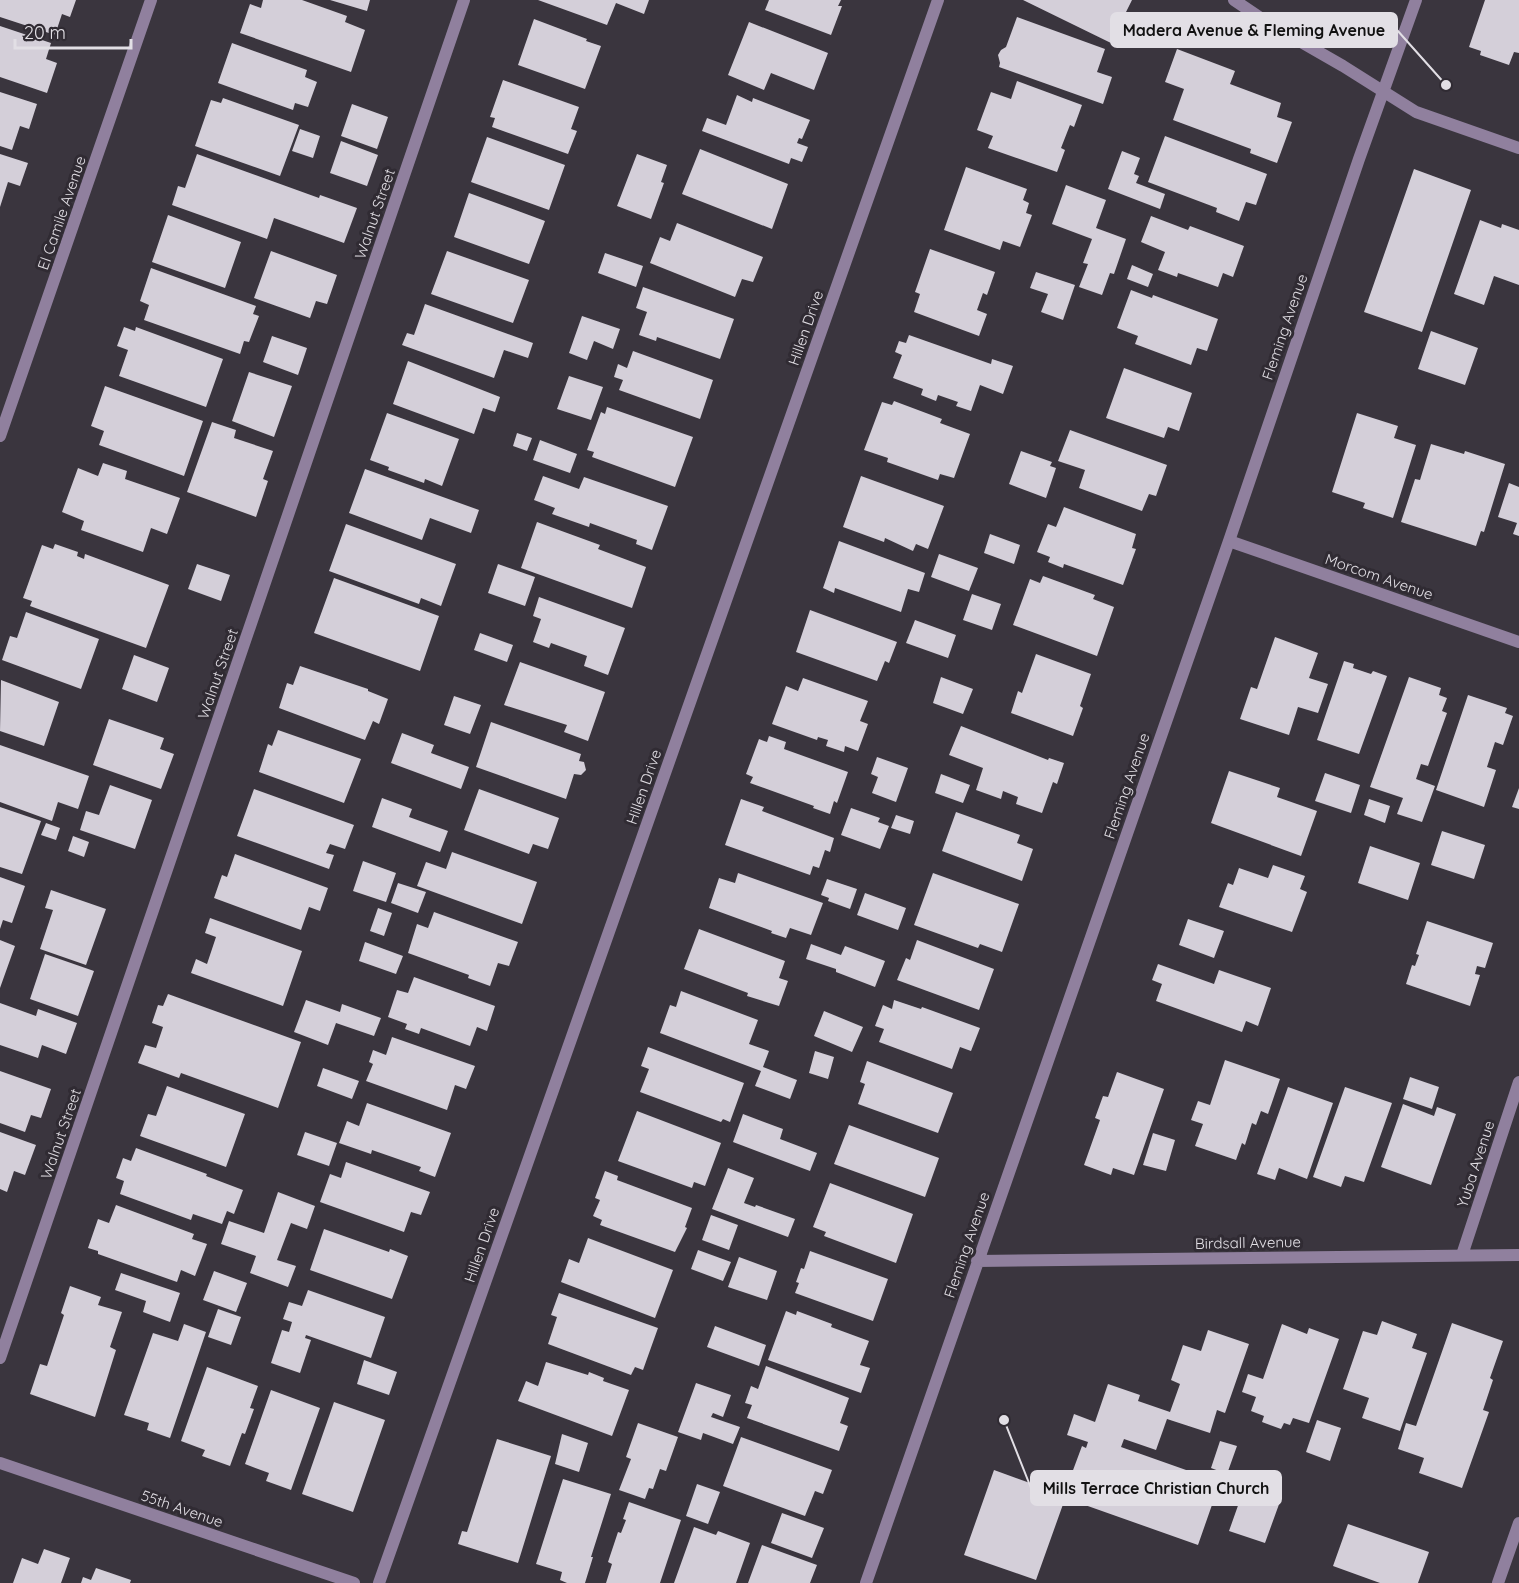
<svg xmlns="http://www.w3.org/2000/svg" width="1519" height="1583" font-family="Quicksand,sans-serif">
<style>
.building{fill:#d4cfd9}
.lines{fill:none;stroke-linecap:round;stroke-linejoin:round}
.minor{stroke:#90809e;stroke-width:12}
.labels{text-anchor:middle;stroke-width:6;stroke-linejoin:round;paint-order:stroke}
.street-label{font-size:15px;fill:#e2dfe5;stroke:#302b33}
.leader{fill:none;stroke:#e2dfe5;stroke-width:2}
.callout-dot{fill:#e2dfe5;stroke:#302b33;stroke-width:2}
.callout{fill:#e2dfe5;stroke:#e2dfe5;stroke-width:2}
.callout-label{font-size:16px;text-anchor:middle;font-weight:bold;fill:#111}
</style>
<rect width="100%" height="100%" fill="#3a353e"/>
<path class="building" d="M0 0H76L70 17 62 14 55 35 0 17Z
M263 0H302L347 16 345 22 365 30 351 72 240 33 250 4 261 8Z
M330 0H370L367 11Z
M538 0H649L644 14 616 3 607 25Z
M769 0H841L838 6H842L831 35 765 10Z
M1023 0H1132L1126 12 1143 20 1132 43 1117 36 1113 44Z
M1485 0H1519V53L1514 52 1509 65 1480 55 1481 51 1469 47Z
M1017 17 1105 49 1097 72 1112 77 1103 104 999 67 1000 63 998 55 1001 50 1006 47Z
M534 19 587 39 586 41 601 46 585 89 518 65Z
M749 22 828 53 814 90 771 73 764 90 728 75Z
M0 26 51 43 46 59 57 63 47 93 0 77Z
M232 43 307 70 305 77 317 82 308 107 295 103 293 110 218 83Z
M1177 49 1235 71 1230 84 1281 103 1277 117 1292 122 1277 163 1250 153 1251 149 1173 120 1184 89 1165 82Z
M503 80 579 107 571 129 577 131 568 154 492 127 495 118 490 117Z
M1017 81 1082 105 1074 127 1070 125 1061 148 1065 150 1057 172 988 148 993 136 977 130 991 92 1011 99Z
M0 92 37 104 29 129 20 126 12 150 0 146Z
M737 95 752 102 753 98 810 120 802 139 799 138 797 143 808 147 802 162 791 158 789 164 702 131 707 118 726 125Z
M223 98 299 125 280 176 195 146 211 100 221 103Z
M352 104 388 117 377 149 341 136Z
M300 129 320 136 313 158 292 151Z
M1165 136 1267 174 1256 205 1246 202 1239 221 1216 212 1217 208 1148 182Z
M487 137 565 165 549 210 471 182Z
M341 141 378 155 367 186 330 173Z
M700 149 788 184 772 229 682 194Z
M1122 151 1140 158 1134 174 1139 176 1136 183 1165 194 1160 209 1108 189Z
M0 154 28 163 20 186 8 182 0 207Z
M197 154 319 198 320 195 357 208 344 243 274 218 267 239 172 205 178 186 185 188Z
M637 154 667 165 661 182 664 183 651 219 617 206Z
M966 167 1027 189 1023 200 1029 203 1026 213 1032 215 1020 247 1003 241 1000 250 944 230Z
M1414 169 1471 190 1422 332 1364 312Z
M1066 185 1106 200 1096 228 1126 239 1114 274 1110 273 1102 295 1079 287 1088 264 1083 263 1092 239 1052 224Z
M469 193 545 221 529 264 454 237Z
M168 215 241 242 225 288 152 262Z
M1151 216 1188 230 1190 226 1244 246 1233 277 1223 273 1218 287 1178 273 1177 277 1158 270 1165 252 1141 242Z
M1480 220 1501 228 1502 224 1519 230V285L1494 276 1484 305 1454 294Z
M677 223 763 257 753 282 742 279 735 297 650 263 660 237 670 241Z
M930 249 995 272 987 295 983 293 977 310 987 314 979 336 914 312 920 294 915 292Z
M271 251 337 275 327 304 316 301 310 318 254 298Z
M447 251 529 280 513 323 431 294Z
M605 253 643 266 636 287 598 273Z
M1132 265 1153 274 1148 287 1127 279Z
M151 268 256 306 253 314 259 316 249 342 244 341 240 354 144 320 149 305 140 301Z
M1036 272 1075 285 1063 320 1041 312 1048 294 1030 288Z
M643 287 734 319 720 359 657 337 656 341 639 335 647 312 636 308Z
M1131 290 1152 298 1153 295 1218 319 1207 351 1197 348 1191 365 1135 344 1138 336 1117 328Z
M425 304 533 343 528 358 504 350 494 378 402 345 407 333 414 335Z
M582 316 620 329 613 349 594 341 587 360 569 353Z
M124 327 135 331 136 327 223 359 206 407 119 376 128 350 117 346Z
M1431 331 1478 348 1465 385 1418 369Z
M909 335 991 364 992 359 1013 366 1003 394 980 385 971 411 956 406 958 402 938 395 936 401 921 395 923 389 893 378 902 355 895 352 899 341 906 343Z
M272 336 307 348 298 375 263 362Z
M633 351 713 380 700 419 619 390 623 380 614 377 618 364 627 368Z
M408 361 500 397 495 412 483 408 474 434 393 404Z
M1124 368 1192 393 1179 431 1168 427 1164 438 1106 418Z
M249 372 292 386 274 437 232 421Z
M569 376 603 387 591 420 557 409Z
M105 386 203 421 184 476 99 445 104 431 91 426Z
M894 401 942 419 940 423 970 434 954 478 940 474 938 480 887 462 888 458 864 450 882 402 892 405Z
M607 407 693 437 675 487 592 457 594 452 587 450 601 412 605 414Z
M387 413 459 439 442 486 425 479 424 483 388 470 389 467 370 460Z
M1357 413 1398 426 1394 438 1416 445 1393 518 1363 508 1365 503 1332 492Z
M212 422 236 430 234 438 273 451 263 479 268 481 256 517 187 492Z
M1070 430 1167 465 1156 496 1149 494 1142 511 1079 488 1085 470 1058 461Z
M517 433 532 438 527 451 513 446Z
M540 440 577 454 570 473 533 460Z
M1431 444 1464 454 1465 451 1505 464 1484 532 1481 531 1476 546 1401 522 1415 479 1420 480Z
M1021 451 1052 462 1050 466 1056 468 1046 498 1009 484Z
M103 463 127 471 125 479 180 498 167 534 151 528 143 552 81 530 84 521 62 512 78 468 98 476Z
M365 469 479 510 471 533 430 518 422 540 349 513Z
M543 476 579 489 584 477 668 506 652 550 636 544 637 540 590 523 589 527 552 514 555 508 534 500Z
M861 476 944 506 928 549 916 544 913 551 885 538 884 542 843 527Z
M1509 483 1519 487V536L1513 534 1517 523 1498 517Z
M1064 507 1136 534 1132 548 1136 549 1123 585 1064 564 1063 568 1048 562 1050 557 1037 552 1048 524 1056 527Z
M537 522 600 545 598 549 646 567 632 608 521 568Z
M346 524 456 564 441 606 421 598 419 604 329 571Z
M990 534 1020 545 1014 564 984 553Z
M839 541 925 573 919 592 908 589 901 612 835 588 834 593 823 588Z
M55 544 78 552 77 556 84 559 85 554 169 585 146 648 30 606 32 601 23 598 42 545 53 549Z
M939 554 978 568 969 591 931 577Z
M197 564 230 575 221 601 188 589Z
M498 564 535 577 525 606 488 593Z
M1043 576 1095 595 1093 599 1114 607 1097 656 1013 625 1030 579 1040 583Z
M334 578 439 616 420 671 314 633Z
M972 594 1001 604 992 630 963 620Z
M539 597 625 628 608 675 584 666 587 656 551 643 549 648 533 642 541 619 533 616Z
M810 610 897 642 889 663 885 661 877 681 796 652Z
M26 612 99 639 81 689 2 660 10 636 17 638Z
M915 620 956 635 948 658 906 643Z
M480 633 513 645 507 662 474 650Z
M1275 637 1318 653 1309 678 1328 684 1318 713 1298 707 1289 735 1240 719 1251 687 1257 689Z
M1036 654 1091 674 1080 706 1083 708 1073 736 1011 713 1018 691 1022 693Z
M134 655 169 668 157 702 122 689Z
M1344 661 1354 664 1353 668 1371 674 1373 671 1387 676 1359 754 1317 740Z
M520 662 605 692 588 741 564 732 567 725 504 705Z
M300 666 368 689V691L388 699 379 724 373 721 365 740 279 708 287 683 293 685Z
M941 677 973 689 963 714 933 703Z
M1409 677 1441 688 1439 695 1447 698 1442 711 1447 713 1428 766 1421 764 1416 779 1435 786 1422 822 1397 814 1403 798 1370 787Z
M803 678 868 701 860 721 868 724 858 751 845 746 844 752 826 746 828 740 818 737 817 740 772 724 786 686 798 691Z
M1 680 59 702 44 746 0 731Z
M1468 695 1507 708 1505 713 1513 716 1503 745 1495 742 1487 767 1496 770 1484 807 1436 790Z
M454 696 481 705 470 734 444 725Z
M109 719 164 738 160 749 174 754 161 789 93 765Z
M491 722 581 754 579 761 584 762 586 770 581 775 574 774 566 799 476 767Z
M961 726 1048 760 1049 758 1064 763 1057 784 1053 782 1042 813 1016 804 1018 797 1003 791 1001 799 976 790 983 768 949 755Z
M278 730 361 759 344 803 259 772 268 744 272 746Z
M402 733 434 745 431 753 469 767 461 789 391 763Z
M769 736 786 742 784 749 848 772 837 803 834 801 830 814 813 808 814 806 750 783 753 777 746 774 759 739 767 742Z
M0 745 89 776 78 809 58 802 52 821 0 802Z
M877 757 908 768 896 802 872 793 878 777 871 774Z
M1229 771 1280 788 1277 797 1317 811 1301 856 1211 823Z
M1325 773 1360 785 1351 813 1315 801Z
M941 774 970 785 963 803 935 793Z
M110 785 152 800 135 849 80 830 86 811 99 815Z
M1519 788V809L1512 807Z
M254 789 354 825 345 849 330 844 326 853 334 855 329 869 237 836Z
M479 789 559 818 548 849 533 844 529 854 464 830Z
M382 798 412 809 409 817 448 831 440 852 372 827Z
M741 799 764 807 762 811 834 838 830 852 825 850 819 868 813 866 810 875 725 845Z
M1369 799 1390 806 1385 823 1364 815Z
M0 807 41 821 22 874 0 867Z
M851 808 880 818 878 822 889 826 880 849 841 835Z
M956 812 1020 835 1017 843 1033 849 1022 881 942 851Z
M896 815 914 821 910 834 891 828Z
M46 823 60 828 56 840 41 835Z
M1442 831 1485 845 1474 879 1431 865Z
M73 836 89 842 84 857 68 851Z
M1370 846 1420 863 1408 900 1358 883Z
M452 852 537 882 522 924 417 886 426 862 446 869Z
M235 854 328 888 320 911 309 907 301 930 214 898 222 875 227 877Z
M363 861 396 873 386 902 353 891Z
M1273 865 1305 876 1300 889 1307 892 1292 932 1219 907 1228 883 1233 885 1239 868 1268 878Z
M738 873 823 903 811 935 790 928 786 938 771 933 772 931 709 908 719 878 735 883Z
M933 873 1019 904 1002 952 980 944 978 948 914 925Z
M0 877 25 886 12 923 3 920 0 929Z
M827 879 857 889 850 909 828 901 829 898 821 895Z
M398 883 426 892 418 913 391 903Z
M51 890 106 909 86 965 40 949 53 910 45 908Z
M865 893 906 908 898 930 857 915Z
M378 908 392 913 384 936 370 931Z
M434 912 518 942 509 966 498 963 490 986 468 978 469 975 408 953 417 924 428 928Z
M210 918 302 951 283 1006 191 973 196 959 207 964 216 937 205 933Z
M1188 919 1224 931 1214 958 1179 945Z
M1427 921 1493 943 1485 968 1477 966 1475 974 1480 975 1470 1006 1406 984 1412 965 1415 966 1419 955 1416 954Z
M699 929 785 961 779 978 788 981 779 1006 747 996 748 993 684 969Z
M0 940 15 946 0 988Z
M917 940 994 969 979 1010 897 980 906 958 910 960Z
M365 942 403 956 396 974 359 961Z
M811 944 841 955 845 946 885 961 875 987 836 972V969L806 959Z
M45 954 94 971 78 1016 30 999Z
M1158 964 1214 984 1219 970 1271 988 1258 1026 1246 1021 1242 1032 1156 1001 1162 984 1152 980Z
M414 977 495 1006 487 1031 477 1027 470 1046 421 1028 419 1034 405 1029 407 1024 388 1017 397 990 408 993Z
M681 991 758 1020 749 1044 769 1051 763 1067 797 1080 790 1099 755 1086 761 1071 660 1033 670 1005 676 1007Z
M168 994 301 1042 278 1108 181 1073 179 1078 138 1063 145 1045 156 1048 163 1027 152 1023 158 1005 163 1006Z
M306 1000 340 1012 342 1004 381 1018 374 1036 336 1023 328 1045 294 1032Z
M894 1000 921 1009 922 1007 980 1028 971 1051 960 1047 952 1069 879 1042 884 1029 875 1026 883 1005 892 1009Z
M0 1003 36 1016 38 1009 77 1023 66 1054 42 1045 38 1058 0 1045Z
M824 1011 863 1027 852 1052 814 1036Z
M392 1037 475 1066 466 1089 455 1085 447 1110 366 1081 373 1064 369 1062 373 1050 386 1055Z
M648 1047 744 1083 730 1122 723 1119 721 1122 640 1092 649 1069 641 1066Z
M815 1051 834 1057 828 1079 809 1073Z
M1225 1060 1280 1079 1268 1114 1261 1111 1256 1125 1252 1123 1245 1145 1242 1143 1236 1160 1195 1146 1203 1124 1191 1120 1198 1101 1210 1105Z
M867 1061 953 1093 938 1133 858 1104 865 1084 860 1082Z
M323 1068 359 1081 352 1099 317 1086Z
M0 1071 51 1089 41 1118 31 1115 25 1132 0 1123Z
M1117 1072 1164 1089 1134 1175 1113 1168 1111 1175 1084 1165 1100 1120 1095 1118 1103 1096 1108 1097Z
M1410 1077 1439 1087 1432 1109 1403 1099Z
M167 1086 245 1114 226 1167 140 1136 148 1114 156 1116Z
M1288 1087 1333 1103 1307 1179 1279 1168 1275 1180 1257 1174Z
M1345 1087 1392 1103 1364 1182 1345 1176 1341 1187 1313 1177Z
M367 1103 451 1133 435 1177 419 1171 421 1167 372 1150 371 1154 339 1143 347 1121 359 1126Z
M1403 1104 1434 1116 1437 1107 1456 1114 1431 1185 1381 1167Z
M637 1111 721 1143 705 1186 694 1182 692 1188 618 1161Z
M743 1114 783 1129 780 1139 817 1153 810 1171 733 1142Z
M849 1125 939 1158 925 1197 834 1164Z
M0 1132 36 1145 25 1175 14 1171 7 1192 0 1189Z
M305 1132 337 1143 329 1166 297 1155Z
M1153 1133 1175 1140 1166 1171 1143 1165Z
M136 1148 207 1174 206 1176 243 1190 234 1214 227 1211 222 1224 193 1214 191 1220 120 1194 124 1181 116 1178 123 1158 131 1161Z
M346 1162 430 1192 421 1215 411 1212 404 1232 320 1202 330 1174 341 1178Z
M728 1168 754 1178 744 1203 755 1207 756 1205 795 1219 788 1237 712 1209Z
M605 1171 618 1176 617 1180 692 1208 685 1227 687 1228 675 1252 600 1225 602 1220 593 1216 600 1200 595 1198Z
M830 1183 913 1214 896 1263 824 1236 826 1232 813 1227Z
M278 1192 315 1206 307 1229 291 1223 277 1260 296 1266 288 1287 250 1273 256 1256 221 1244 229 1221 264 1233Z
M116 1205 194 1234 192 1239 207 1244 195 1276 181 1270 177 1282 98 1254V1251L88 1248 98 1219 109 1223Z
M711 1215 738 1225 729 1250 702 1240Z
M324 1229 389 1252 390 1249 408 1256 392 1299 310 1270Z
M588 1238 673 1270 655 1318 561 1282 569 1259 579 1263Z
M698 1250 731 1262 723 1281 691 1269Z
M810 1251 888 1279 873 1321 795 1293 799 1283 796 1282 801 1268 804 1269Z
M739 1257 777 1271 767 1300 728 1287Z
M214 1271 247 1283 236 1312 203 1300Z
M121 1273 180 1293 170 1322 143 1312 146 1301 115 1290Z
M70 1286 101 1297 98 1305 122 1312 110 1347 116 1350 95 1417 30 1394 40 1364 47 1366 64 1315 61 1313Z
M308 1290 385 1317 371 1358 306 1335 305 1338 311 1340 300 1373 271 1363 282 1330 289 1332 292 1322 283 1319 289 1302 302 1306Z
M559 1293 658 1328 643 1370 635 1367 631 1375 548 1344 557 1317 551 1315Z
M218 1309 241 1317 231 1345 208 1337Z
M786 1311 796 1315 797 1311 832 1324 831 1327 869 1341 860 1365 870 1368 861 1393 768 1360Z
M1382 1321 1417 1334 1412 1348 1427 1353 1400 1431 1362 1418 1369 1398 1343 1389 1363 1331 1377 1335Z
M1452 1323 1503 1341 1490 1378 1493 1380 1483 1410 1489 1412 1462 1488 1419 1473 1424 1458 1398 1449 1406 1423 1416 1426Z
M184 1324 206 1332 170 1438 147 1430 149 1423 124 1415 153 1333 178 1341Z
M1282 1324 1307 1334 1309 1328 1339 1339 1309 1423 1293 1418 1290 1425 1284 1423 1281 1429 1262 1422 1264 1416 1251 1411 1256 1397 1242 1392 1248 1374 1263 1379Z
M715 1326 766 1345 759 1366 707 1347Z
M1208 1330 1249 1344 1225 1413 1217 1410 1210 1433 1167 1419 1156 1450 1124 1439 1121 1447 1220 1482 1198 1545 1068 1499 1074 1482 1069 1481 1082 1446 1086 1448 1088 1442 1067 1435 1074 1414 1095 1422 1108 1384 1140 1395 1138 1401 1170 1412 1180 1384 1171 1380 1183 1345 1201 1351Z
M364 1360 397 1372 389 1395 357 1384Z
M546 1362 588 1375 589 1372 604 1378 603 1381 629 1390 612 1436 518 1401 526 1381 538 1386Z
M766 1366 849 1398 840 1423 848 1426 839 1451 747 1418 752 1405 745 1403 751 1386 758 1389Z
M207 1367 258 1386 250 1408 254 1409 245 1434 242 1433 230 1466 202 1456 205 1450 181 1441Z
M696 1383 731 1395 723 1417 713 1413 711 1417 740 1427 733 1444 703 1433 701 1440 678 1432Z
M271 1390 320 1408 291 1490 266 1481 269 1473 245 1464Z
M334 1402 385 1420 353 1512 302 1494Z
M1317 1420 1341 1428 1330 1461 1306 1452Z
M638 1423 678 1437 666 1471 660 1469 653 1489 649 1488 645 1499 619 1490 631 1459 626 1457Z
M562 1434 588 1443 579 1472 555 1464Z
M741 1437 832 1470 823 1494 815 1491 805 1516 723 1486Z
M497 1439 551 1456 518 1563 458 1544 462 1531 467 1532Z
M1220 1441 1237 1446 1227 1474 1211 1468Z
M994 1470 1066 1496 1036 1580 964 1555Z
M563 1479 611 1494 591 1557H593L585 1583H567L560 1580 562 1572 536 1564Z
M1246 1483 1282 1496 1265 1543 1229 1531Z
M697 1484 720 1492 708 1524 686 1516Z
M629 1502 681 1520 660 1583H606L612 1564 608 1562 618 1532 621 1533 626 1520 623 1519Z
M782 1513 824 1528 812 1558 771 1543Z
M1348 1524 1429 1552 1418 1583H1380L1333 1566Z
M694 1527 716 1535 718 1531 750 1543 736 1583H674Z
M762 1545 817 1565 810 1583H748Z
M44 1549 70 1558 61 1583H13L22 1558 38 1564Z
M96 1568 131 1580 130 1583H81L83 1577 91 1580Z"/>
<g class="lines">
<path class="minor" d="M1234 0 1268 23 1343 66 1416 112 1519 148
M0 436 151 0
M1229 541 1519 642
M1462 1255 1519 1082
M977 1261 1519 1255
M0 1358 464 0
M0 1463 354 1583
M379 1583 938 0
M866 1583 1229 541 1359 159 1416 0
M1498 1583 1519 1523"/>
</g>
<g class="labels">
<g class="street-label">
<text transform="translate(62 213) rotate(-71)" y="5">El Camile Avenue</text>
<text transform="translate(375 214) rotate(-71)" y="5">Walnut Street</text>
<text transform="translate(1285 327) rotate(-71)" y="5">Fleming Avenue</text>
<text transform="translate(806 328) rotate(-71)" y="5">Hillen Drive</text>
<text transform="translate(1379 577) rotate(19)" y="5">Morcom Avenue</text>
<text transform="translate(218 674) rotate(-71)" y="5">Walnut Street</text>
<text transform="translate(1127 786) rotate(-71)" y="5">Fleming Avenue</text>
<text transform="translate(644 787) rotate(-71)" y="5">Hillen Drive</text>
<text transform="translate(61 1134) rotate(-71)" y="5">Walnut Street</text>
<text transform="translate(1476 1164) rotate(-72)" y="5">Yuba Avenue</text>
<text transform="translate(1248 1243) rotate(-1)" y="5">Birdsall Avenue</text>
<text transform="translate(482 1245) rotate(-71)" y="5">Hillen Drive</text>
<text transform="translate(967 1245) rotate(-71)" y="5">Fleming Avenue</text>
<text transform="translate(182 1509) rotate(19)" y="5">55th Avenue</text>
</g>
</g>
<path class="leader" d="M1446 85L1397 30M1004 1420L1031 1488"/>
<g class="callout-dot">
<circle cx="1446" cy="85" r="6"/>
<circle cx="1004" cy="1420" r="6"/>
</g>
<g class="callout">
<rect x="1111" y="13" width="286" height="34" rx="6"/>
<rect x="1031" y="1471" width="250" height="34" rx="6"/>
</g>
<g class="callout-label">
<text x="1254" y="36">Madera Avenue &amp; Fleming Avenue</text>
<text x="1156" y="1494">Mills Terrace Christian Church</text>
</g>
<path d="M15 39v9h116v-9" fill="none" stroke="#e2dfe5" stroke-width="3"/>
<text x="24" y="39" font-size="18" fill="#e2dfe5" stroke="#302b33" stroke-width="4.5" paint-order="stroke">20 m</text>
</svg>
